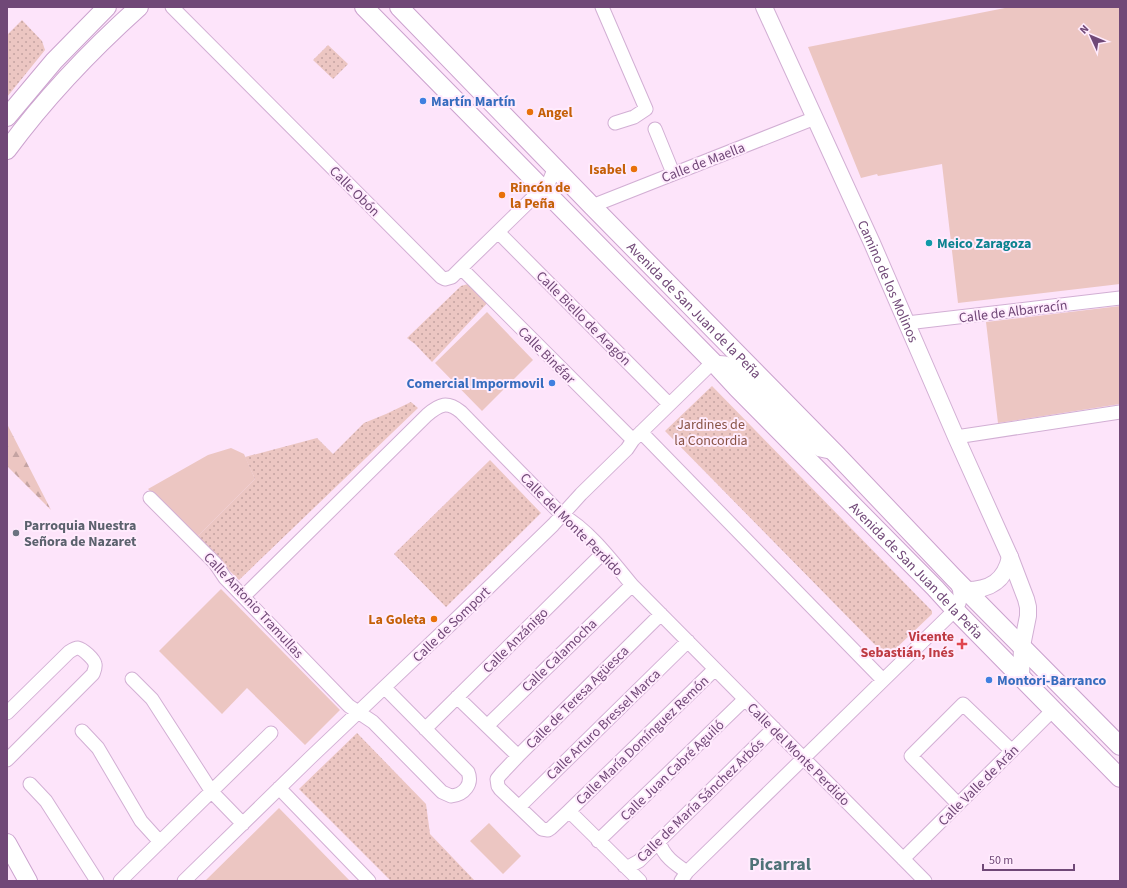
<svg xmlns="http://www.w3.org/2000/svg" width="1127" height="888" font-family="'Source Sans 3',sans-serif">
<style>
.grass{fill:#ecc6c2}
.forest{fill:url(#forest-firs)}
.park{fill:url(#park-dots)}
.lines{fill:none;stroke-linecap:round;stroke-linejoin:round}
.minor-casing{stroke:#d2afd4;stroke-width:15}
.tertiary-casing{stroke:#d2afd4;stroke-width:18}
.secondary-casing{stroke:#cba2ce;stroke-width:20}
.minor{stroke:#fff;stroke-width:13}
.tertiary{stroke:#fff;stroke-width:16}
.secondary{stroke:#fff;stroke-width:18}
.shop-dot{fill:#3f7fe0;stroke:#ffebfd;stroke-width:1.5}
.food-dot{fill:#e8710a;stroke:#ffebfd;stroke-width:1.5}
.culture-dot{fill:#0f9aa8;stroke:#ffebfd;stroke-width:1.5}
.worship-dot{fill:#6b7280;stroke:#ffebfd;stroke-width:1.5}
.health-dot{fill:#e0444e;stroke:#ffebfd;stroke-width:1.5}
.labels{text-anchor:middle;stroke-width:4;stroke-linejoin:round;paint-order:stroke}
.shop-label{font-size:14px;font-weight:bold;fill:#366cbe;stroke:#ffebfd;text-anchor:start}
.food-label{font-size:14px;font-weight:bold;fill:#c56008;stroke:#ffebfd;text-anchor:start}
.street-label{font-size:14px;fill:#704877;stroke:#ffebfd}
.culture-label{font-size:14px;font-weight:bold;fill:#0d838f;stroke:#ffebfd;text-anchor:start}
.park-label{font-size:14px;fill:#895345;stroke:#ffebfd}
.worship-label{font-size:14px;font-weight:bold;fill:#5b616d;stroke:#ffebfd;text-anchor:start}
.health-label{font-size:14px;font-weight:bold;fill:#be3a42;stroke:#ffebfd;text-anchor:end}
.district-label{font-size:18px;font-weight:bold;fill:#4f7278;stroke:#ffebfd}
</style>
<defs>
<pattern id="forest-firs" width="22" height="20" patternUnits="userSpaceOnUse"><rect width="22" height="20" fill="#ecc6c2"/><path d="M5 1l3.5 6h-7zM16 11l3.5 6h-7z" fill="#c4a3a2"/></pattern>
<pattern id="park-dots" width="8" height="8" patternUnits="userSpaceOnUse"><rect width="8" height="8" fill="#ecc6c2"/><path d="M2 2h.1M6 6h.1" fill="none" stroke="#c4a3a2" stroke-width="1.8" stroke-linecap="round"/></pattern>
</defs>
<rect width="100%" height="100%" fill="#fde4fa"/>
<path class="grass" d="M1010 7H1120V284L958 303 942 164 878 176 877 174 861 178 808 47Z
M1120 306V404L998 423 986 322Z
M487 312 533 360 482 411 435 363Z
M231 448 244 454 255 479 196 538 148 489 208 455Z
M221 589 340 710 305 745 247 688 222 714 159 651Z
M279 808 350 881H205Z
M489 823 521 856 503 874 470 841Z"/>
<path class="forest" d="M7 424 51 510 7 466Z"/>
<path class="park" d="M22 20 42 41 45 50 7 97V35Z
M328 45 348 64 333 79 313 60Z
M475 282 491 299 432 362 415 344 407 338 461 286Z
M712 386 932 611V614L889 655H885L665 431Z
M411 402 418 408 239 580 196 538 255 479 245 457 317 438 333 454 364 423 386 414Z
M490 460 541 513 446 607 394 554Z
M357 733 426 804 430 834 475 881H391L299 789Z"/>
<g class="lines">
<defs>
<path id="minor" d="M172 7 441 277 445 279 452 277 461 268 549 182 553 172 552 165
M602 7 646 109 634 117 615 123
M655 129 673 173
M592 206 815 118
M498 232 669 404
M461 268 633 440
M907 323 1120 298
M641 432 883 680
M956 437 1120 412
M150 498 215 563 225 578 349 706 373 722 442 792 451 796C464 795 473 784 468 772L385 688
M244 596 427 415C440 404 447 401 461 412L562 515C589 530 612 561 632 585L925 881
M132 679 152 699 212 792 243 824
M457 697 518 756
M7 713 69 652C72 650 75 648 78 648 83 649 94 659 95 664 96 667 94 671 93 674L7 760
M487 726 632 585
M425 729 604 552
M82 731 98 748 141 821 160 842
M30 784 46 801 97 881
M279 788 369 881
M958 804 911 756 963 704 1012 751
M519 807 688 641
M569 811 715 669
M598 841 745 699
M659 841C663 856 675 864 687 872
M903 859 1053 710
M624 866H630L639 861 774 728
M120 881 271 733
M184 881 310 758 453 622 553 525 581 494 627 449 633 440 713 362 725 363 738 370 812 445 820 450 834 453
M640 881 569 811 551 828 548 830 542 829 500 789 498 786 497 779 501 774 518 756 661 614
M681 881 687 872 955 610C962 601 962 592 956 582"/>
<g id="tertiary">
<path id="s1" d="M764 7 872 243 956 437 1010 557 1026 599 1028 607V616L1022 646 1021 678"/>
<path d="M966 590C990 590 1005 581 1010 557"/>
</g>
<g id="secondary">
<path id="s2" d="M364 7 713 362 737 388 935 588 955 610 1120 778"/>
<path id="s3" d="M399 7 592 206 836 454 954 578 1120 746"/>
<path d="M7 117 54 61 107 7"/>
<path d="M7 150C46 97 90 51 139 7"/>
<path d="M7 843 28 881"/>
</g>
</defs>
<use href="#minor" class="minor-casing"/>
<use href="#tertiary" class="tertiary-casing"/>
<use href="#secondary" class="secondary-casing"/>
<use href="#minor" class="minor"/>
<use href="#tertiary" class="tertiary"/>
<use href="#secondary" class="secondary"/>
</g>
<g class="shop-dot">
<circle cx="423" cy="101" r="4"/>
<circle cx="552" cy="383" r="4"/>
<circle cx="989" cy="680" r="4"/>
</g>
<g class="food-dot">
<circle cx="530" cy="112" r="4"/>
<circle cx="634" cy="169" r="4"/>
<circle cx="502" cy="195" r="4"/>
<circle cx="434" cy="619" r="4"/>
</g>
<circle class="culture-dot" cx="929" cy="243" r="4"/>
<circle class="worship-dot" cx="16" cy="533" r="4"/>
<path class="health-dot" d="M960 638h4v4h4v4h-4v4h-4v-4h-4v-4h4z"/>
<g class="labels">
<g class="shop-label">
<text x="431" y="106">Martín Martín</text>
<text x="544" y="388" text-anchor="end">Comercial Impormovil</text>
<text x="997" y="685">Montori-Barranco</text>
</g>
<g class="food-label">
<text x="538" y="117">Angel</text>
<text x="626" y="174" text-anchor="end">Isabel</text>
<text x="510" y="192">Rincón de<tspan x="510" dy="16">la Peña</tspan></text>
<text x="426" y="624" text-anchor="end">La Goleta</text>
</g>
<g class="street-label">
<text transform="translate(703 162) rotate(-21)" y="5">Calle de Maella</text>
<text transform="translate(355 191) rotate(45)" y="5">Calle Obón</text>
<text dy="5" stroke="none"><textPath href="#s1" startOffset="301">Camino de los Molinos</textPath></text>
<text dy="5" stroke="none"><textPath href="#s3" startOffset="423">Avenida de San Juan de la Peña</textPath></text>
<text transform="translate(1013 311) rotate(-7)" y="5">Calle de Albarracín</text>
<text transform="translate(584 318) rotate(45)" y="5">Calle Biello de Aragón</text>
<text transform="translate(547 355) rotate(45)" y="5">Calle Binéfar</text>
<text transform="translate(572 524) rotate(45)" y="5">Calle del Monte Perdido</text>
<text dy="5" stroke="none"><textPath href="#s2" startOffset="789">Avenida de San Juan de la Peña</textPath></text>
<text transform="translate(254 605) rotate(47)" y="5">Calle Antonio Tramullas</text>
<text transform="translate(451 624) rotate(-44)" y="5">Calle de Somport</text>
<text transform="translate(515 640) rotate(-45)" y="5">Calle Anzánigo</text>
<text transform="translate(559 655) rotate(-44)" y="5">Calle Calamocha</text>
<text transform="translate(577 697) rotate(-45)" y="5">Calle de Teresa Agüesca</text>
<text transform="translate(603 724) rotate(-44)" y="5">Calle Arturo Bressel Marca</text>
<text transform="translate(642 740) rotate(-44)" y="5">Calle María Domínguez Remón</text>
<text transform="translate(799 754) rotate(45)" y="5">Calle del Monte Perdido</text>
<text transform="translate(672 770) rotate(-44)" y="5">Calle Juan Cabré Aguiló</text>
<text transform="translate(978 785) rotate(-45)" y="5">Calle Valle de Arán</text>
<text transform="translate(700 800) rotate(-44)" y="5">Calle de María Sánchez Arbós</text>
</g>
<g class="culture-label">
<text x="937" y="248">Meico Zaragoza</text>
</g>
<g class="park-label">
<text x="711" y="429">Jardines de<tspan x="711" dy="16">la Concordia</tspan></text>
</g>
<g class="worship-label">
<text x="24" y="530">Parroquia Nuestra<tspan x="24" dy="16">Señora de Nazaret</tspan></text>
</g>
<g class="health-label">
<text x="954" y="641">Vicente<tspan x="954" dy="16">Sebastián, Inés</tspan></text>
</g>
<g class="district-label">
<text x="780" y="870">Picarral</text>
</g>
</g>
<rect width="1127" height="888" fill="none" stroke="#704877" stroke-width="16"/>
<g transform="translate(1091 36) rotate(314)" stroke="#ffebfd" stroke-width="3" paint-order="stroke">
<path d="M0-3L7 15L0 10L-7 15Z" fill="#704877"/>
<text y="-6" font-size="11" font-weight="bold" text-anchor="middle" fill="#704877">N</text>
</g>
<path d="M983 864v6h91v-6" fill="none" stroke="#704877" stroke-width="2"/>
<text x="989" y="864" font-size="12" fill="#704877" stroke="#ffebfd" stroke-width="3" paint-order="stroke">50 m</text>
</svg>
